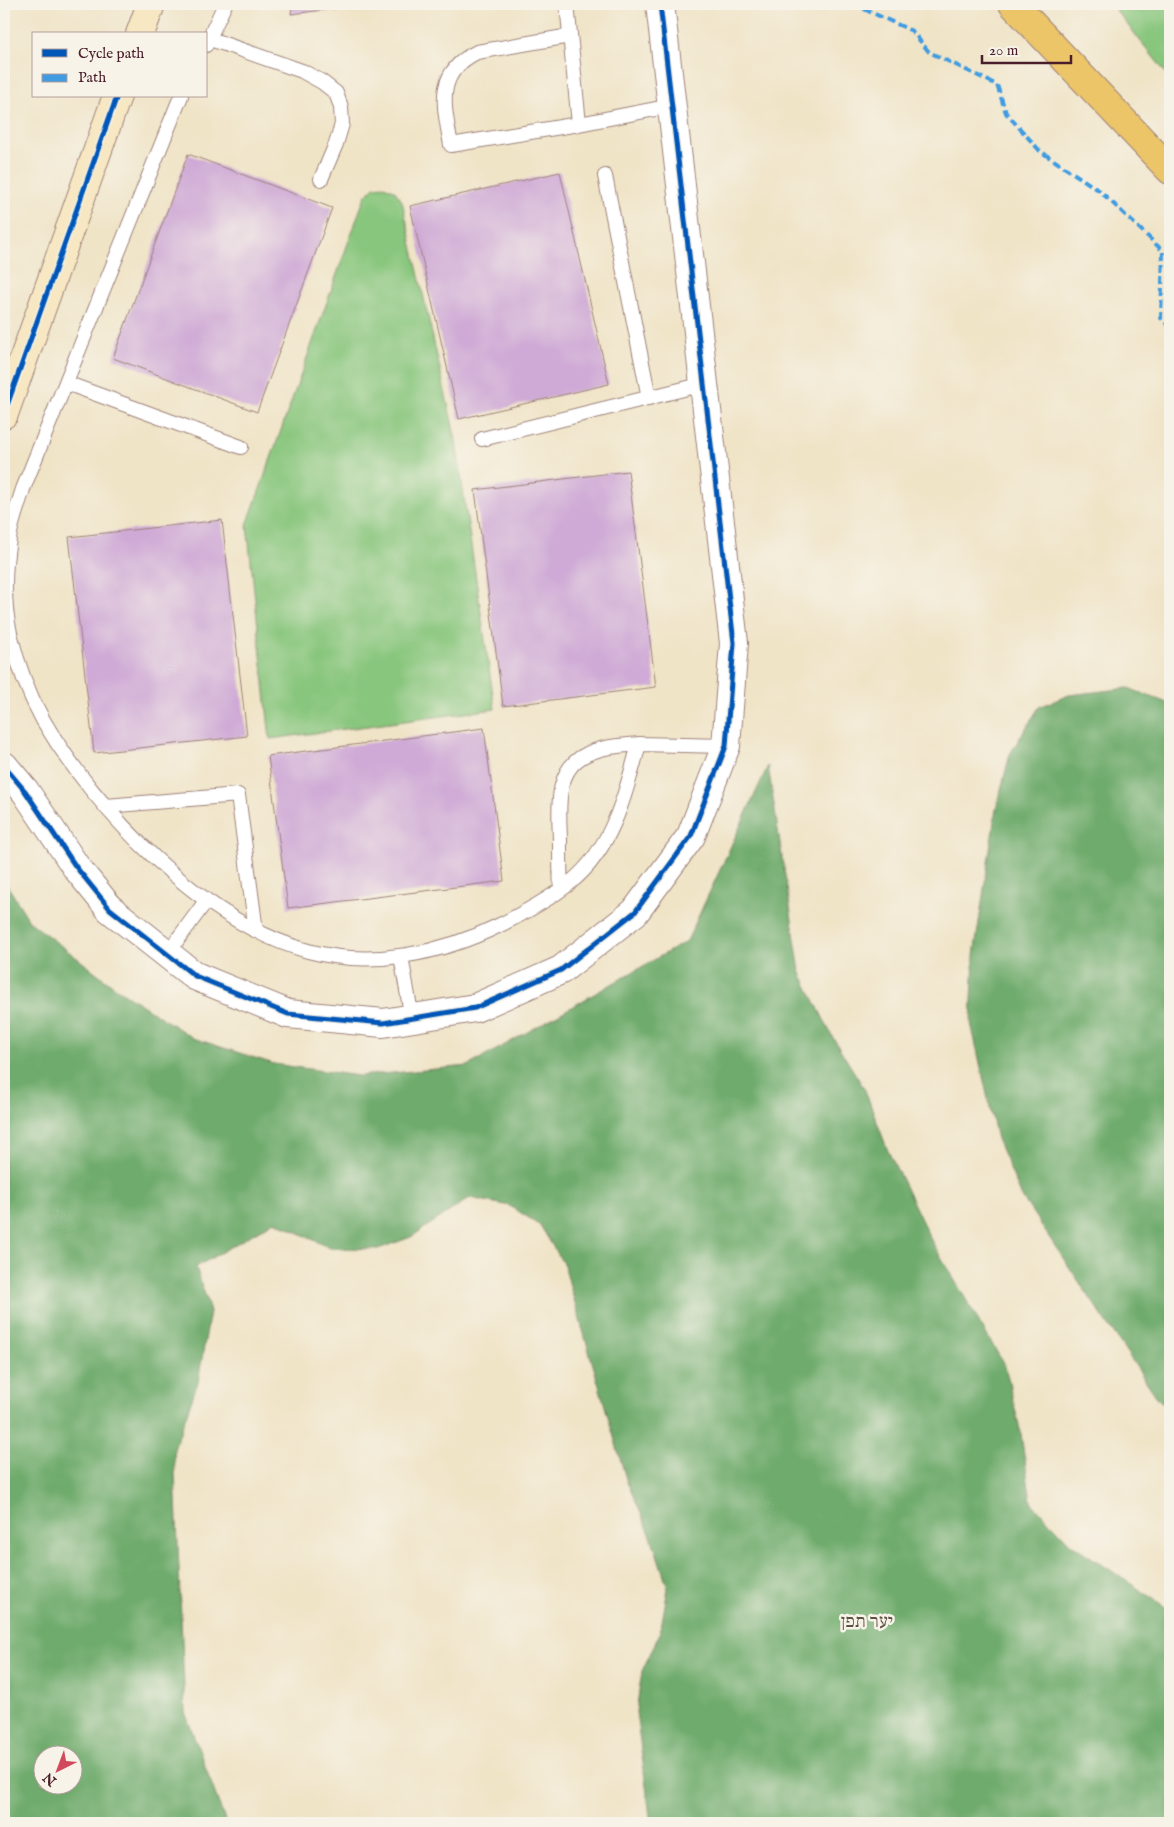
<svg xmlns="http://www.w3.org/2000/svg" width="1174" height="1827" font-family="'IM FELL English','Frank Ruhl Libre',serif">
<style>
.green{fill:#88c67d;stroke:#697254}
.forest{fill:#6eab6c;stroke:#5c654c;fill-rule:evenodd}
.building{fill:#cfaad6}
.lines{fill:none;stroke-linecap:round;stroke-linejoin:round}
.lane-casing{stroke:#9d8279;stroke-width:16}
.street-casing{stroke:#9d8279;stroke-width:30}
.secondary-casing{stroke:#9d8279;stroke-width:30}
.primary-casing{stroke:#9d8279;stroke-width:30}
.lane{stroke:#fff;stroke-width:14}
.street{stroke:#fff;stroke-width:28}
.secondary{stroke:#f7e8c3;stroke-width:28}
.primary{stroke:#ecc569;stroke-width:28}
.quiet{stroke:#409be1;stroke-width:4;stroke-dasharray:8 4;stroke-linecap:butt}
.cycleway-casing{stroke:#f7f3e8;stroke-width:8}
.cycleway{stroke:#0057b8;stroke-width:5}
.labels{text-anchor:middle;stroke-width:5;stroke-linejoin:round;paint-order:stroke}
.park-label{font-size:19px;fill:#5d5144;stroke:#f7f3e8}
</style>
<rect width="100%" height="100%" fill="#f7f3e8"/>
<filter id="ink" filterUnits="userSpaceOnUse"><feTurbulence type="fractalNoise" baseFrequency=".02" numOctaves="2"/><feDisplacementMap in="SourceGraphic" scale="10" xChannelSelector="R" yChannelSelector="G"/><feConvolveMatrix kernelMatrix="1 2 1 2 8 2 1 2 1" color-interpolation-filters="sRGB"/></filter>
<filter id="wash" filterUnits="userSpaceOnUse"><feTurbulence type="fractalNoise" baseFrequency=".0096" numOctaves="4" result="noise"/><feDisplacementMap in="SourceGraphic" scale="20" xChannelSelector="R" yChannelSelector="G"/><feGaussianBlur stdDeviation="1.12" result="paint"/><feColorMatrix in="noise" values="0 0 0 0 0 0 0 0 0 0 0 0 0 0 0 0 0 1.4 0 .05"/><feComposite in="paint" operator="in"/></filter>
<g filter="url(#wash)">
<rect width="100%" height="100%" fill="#f0e4c7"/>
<path class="green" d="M1111 4H1170V78Z
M384 186 394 190 402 201 455 436 495 709 270 739 247 525 365 196 374 187Z"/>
<path class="forest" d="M1128 688 1170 704V1412L1156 1396 1022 1197 997 1139 971 1023 974 955 996 809 1010 754 1039 707 1069 695Z
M768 766 800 971 832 1036 865 1090 888 1151 931 1240 1005 1366 1021 1434 1031 1502 1070 1543 1170 1610V1823H651L636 1712 642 1671 660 1633 668 1588 651 1536 627 1482 564 1265 540 1225 510 1206 470 1198 411 1237 378 1249 330 1248 275 1221 196 1267 210 1311 198 1382 174 1449 185 1712 226 1823H4V880L30 922 119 990 193 1038 274 1064 359 1076 468 1066 687 941ZM42 1754H72V1784H42Z"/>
<g id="blocks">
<path class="building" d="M292 4H365V5L291 14Z
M188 154 332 208 257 412 113 358Z
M560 172 609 384 459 419 410 206Z
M628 471 656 687 503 706 475 490Z
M222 520 247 736 94 753 69 537Z
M484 728 504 881 288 908 268 756Z"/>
</g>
</g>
<g filter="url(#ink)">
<use href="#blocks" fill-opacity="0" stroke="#9d8279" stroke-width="1"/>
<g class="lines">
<defs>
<path id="lane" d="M567 4 579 124
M570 36 477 52C434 73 444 106 451 145L579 124 671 106
M210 39 302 71 322 82 336 93 341 107 342 124 336 144 321 179
M206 45 225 4
M181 96 23 489C18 506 11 523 9 539 4 570 3 603 10 633 17 663 28 693 43 720 96 811 204 923 308 951 372 968 441 954 500 925 524 913 550 899 571 882 612 849 626 793 639 744L726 746
M605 176 649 398
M66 383 241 447
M482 439 704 384
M106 806 238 795 256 931
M561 889C560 872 560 856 560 839 559 809 554 769 587 754 603 746 621 746 639 744
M167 954 206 901
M401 956 412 1019"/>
<path id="street" d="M4 766 25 791 76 867 110 909 195 976 288 1014 383 1023 475 1008 561 970 635 912 691 836 726 746 734 643 660 4"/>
<path id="secondary" d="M140 34 151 4
M4 414 117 96"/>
<path id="primary" d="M1013 4 1170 170"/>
</defs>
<use href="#lane" class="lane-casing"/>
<use href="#street" class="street-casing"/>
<use href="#secondary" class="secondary-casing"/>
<use href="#primary" class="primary-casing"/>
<use href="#lane" class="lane"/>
<use href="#street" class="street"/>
<use href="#secondary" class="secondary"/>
<use href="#primary" class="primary"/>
<path class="quiet" d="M853 4 912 31 929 52 997 85 1006 113 1040 151 1100 191 1163 251 1161 318 1170 327"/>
<defs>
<path id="cycleway" d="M4 414 117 96
M4 766 25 791 76 867 110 909 195 976 288 1014 383 1023 475 1008 561 970 635 912 691 836 726 746 734 643 660 4"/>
</defs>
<use href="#cycleway" class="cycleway-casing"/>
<use href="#cycleway" class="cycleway"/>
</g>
</g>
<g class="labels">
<g class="park-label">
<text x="867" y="1627">יער תפן</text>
</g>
</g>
<rect width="1174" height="1827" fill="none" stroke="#f7f3e8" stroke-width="20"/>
<rect x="32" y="32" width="175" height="65" fill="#f7f3e8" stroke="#b29e9c"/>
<rect x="42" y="49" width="25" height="8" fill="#0057b8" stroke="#b29e9c"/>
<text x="78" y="58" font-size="15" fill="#4a1f2b">Cycle path</text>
<rect x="42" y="74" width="25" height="8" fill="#409be1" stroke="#b29e9c"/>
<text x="78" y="82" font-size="15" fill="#4a1f2b">Path</text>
<g transform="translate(58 1770) rotate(222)"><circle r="24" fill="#f7f3e8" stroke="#b29e9c"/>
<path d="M0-4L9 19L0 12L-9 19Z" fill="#d1495b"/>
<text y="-8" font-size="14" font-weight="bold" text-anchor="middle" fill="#4a1f2b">N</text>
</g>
<path d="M982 55v8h89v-8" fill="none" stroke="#4a1f2b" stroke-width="2.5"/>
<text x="989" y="55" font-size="15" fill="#4a1f2b" stroke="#f7f3e8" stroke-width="4" paint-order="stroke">20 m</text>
</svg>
